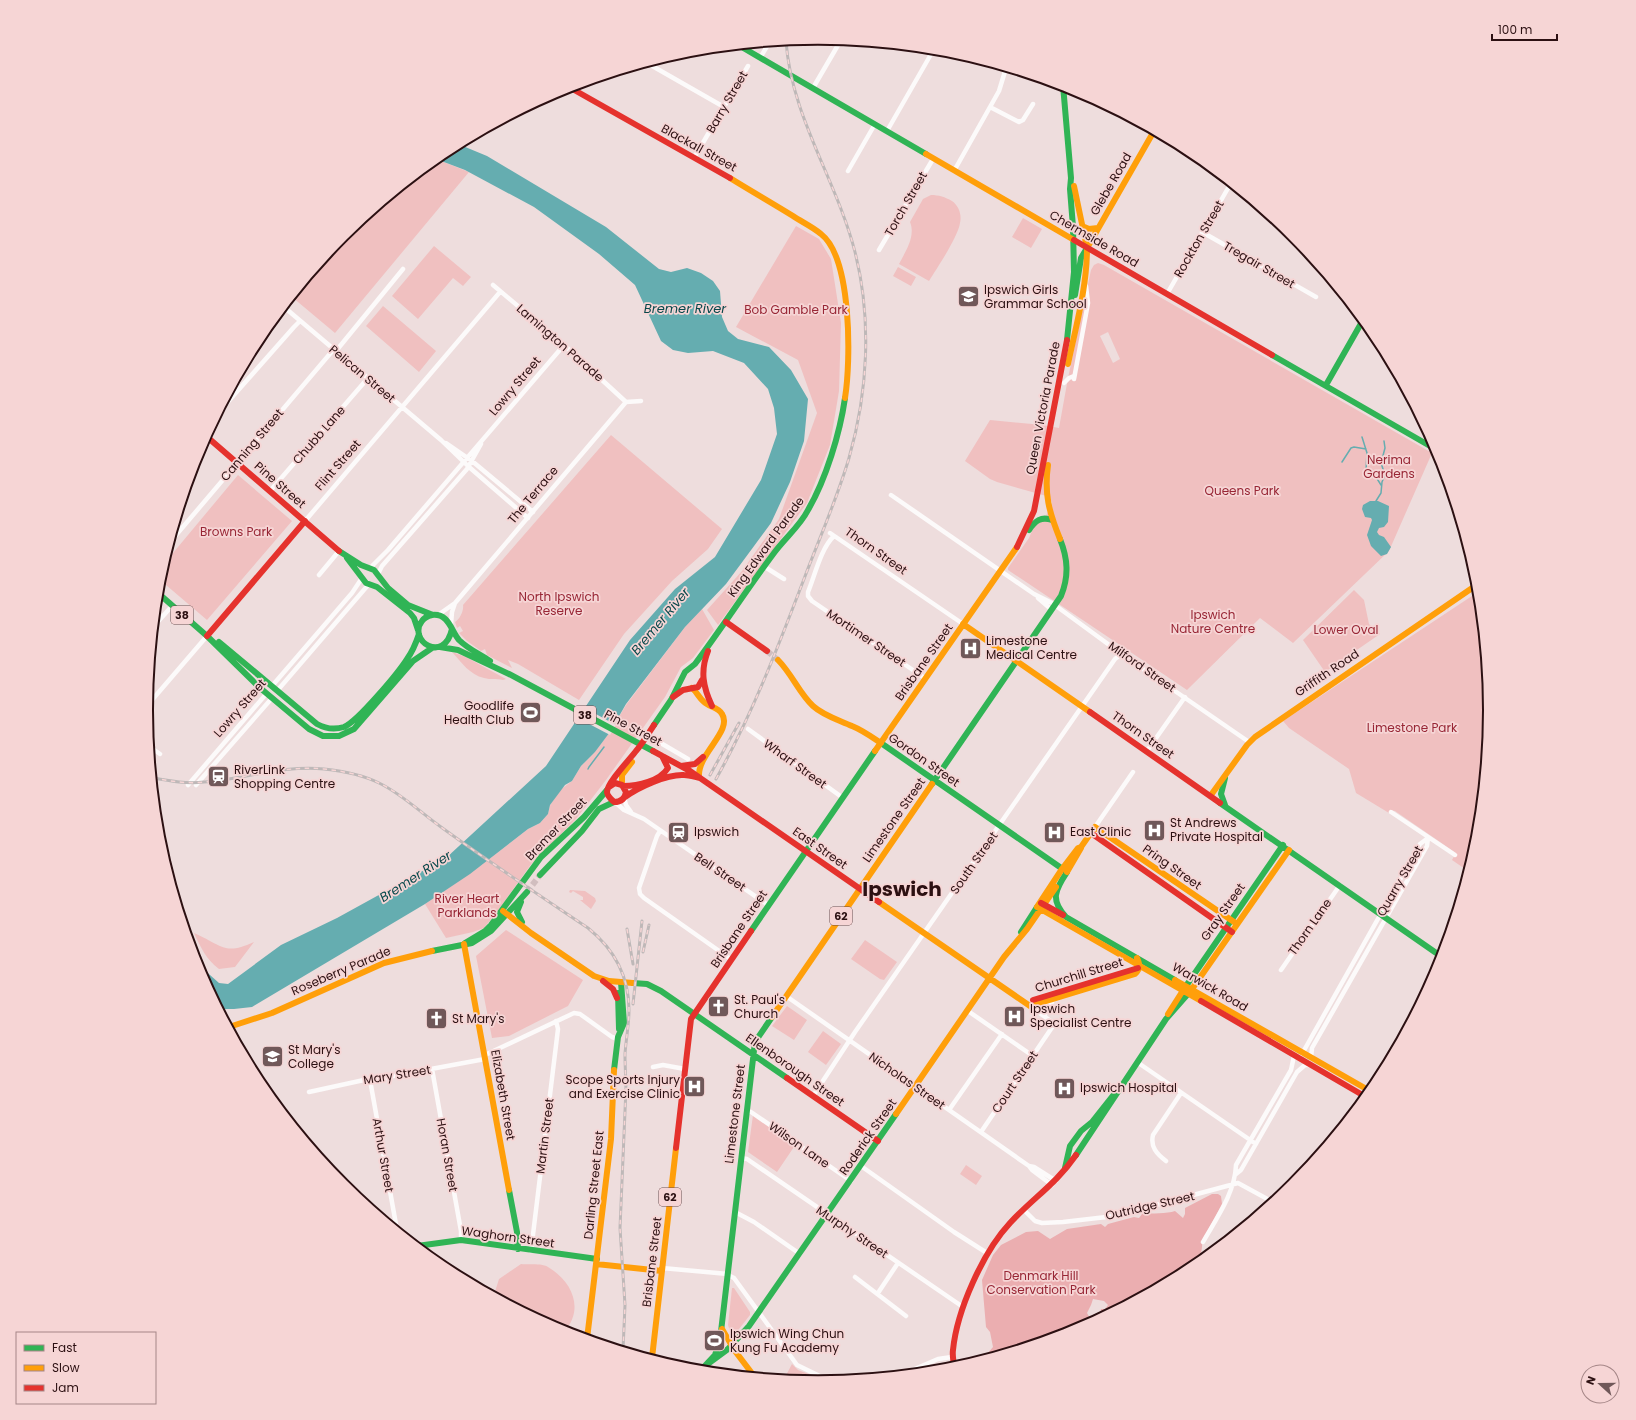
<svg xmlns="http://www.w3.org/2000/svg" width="1636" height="1420" font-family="Poppins,sans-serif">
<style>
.green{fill:#f0c0c0;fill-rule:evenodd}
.forest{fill:#ebaeb0}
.water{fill:#65adb0}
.pier{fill:#edd}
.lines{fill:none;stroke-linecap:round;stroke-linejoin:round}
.stream{stroke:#65adb0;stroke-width:1.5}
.secondary-tunnel{stroke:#d1bebf;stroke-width:6;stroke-dasharray:6 3;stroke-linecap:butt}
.street{stroke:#fcfafa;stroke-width:4.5}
.fast{stroke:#30b455;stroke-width:6}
.slow{stroke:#ff9f0a;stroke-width:6}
.jam{stroke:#e5322d;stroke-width:6}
.rail-casing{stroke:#beb8b8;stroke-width:3}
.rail{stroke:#f6d5d5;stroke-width:1.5;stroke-dasharray:4.5;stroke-linecap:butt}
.labels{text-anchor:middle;stroke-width:3.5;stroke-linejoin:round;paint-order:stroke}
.shield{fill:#f6d5d5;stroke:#694b4c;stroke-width:1}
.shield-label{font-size:11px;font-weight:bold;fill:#2c1012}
.street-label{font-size:12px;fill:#2c1012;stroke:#f6d5d5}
.poi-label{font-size:12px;fill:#2c1012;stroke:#f6d5d5;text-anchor:start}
.park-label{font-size:12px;fill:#982635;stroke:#f6d5d5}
.water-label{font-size:13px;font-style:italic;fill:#07484b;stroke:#f6d5d5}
.town-label{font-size:20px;font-weight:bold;fill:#2c1012;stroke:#f6d5d5}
.rim{fill:none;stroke:#2c1012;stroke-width:2}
</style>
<rect width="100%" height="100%" fill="#edd"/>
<path class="green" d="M436 159 469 172 335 333 292 297 343 235Z
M931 195C939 195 945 197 952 201 959 206 962 215 960 223 958 237 937 268 929 281L899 264C905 252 916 237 910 222L923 199Z
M1023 218 1042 229 1031 248 1012 237Z
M796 226 819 239 831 259 841 323 839 391 830 445 807 503 718 625 707 610 742 571 779 519 817 413 798 360 736 327Z
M434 246 471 277 463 286 453 278 418 319 392 296Z
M1098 263 1104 265 1432 453 1389 551 1293 643 1260 618 1187 690 1008 570V568L1029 538 1034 526 1044 520 1052 503 1050 497 997 482 990 479 965 461 990 420 1043 425 1059 428 1068 378 1091 270 1094 265ZM1108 332 1120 359 1113 363 1100 336Z
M898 267 916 277 911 286 893 276Z
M383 306 436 351 419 372 366 326Z
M611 435 722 529 708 549 672 581 624 634 579 700 518 664 508 660 512 668 487 655 485 649 481 651 467 641 459 633 463 631 460 626 457 628 455 622C460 619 464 610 463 605Z
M238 475 292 521 207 620 159 579 163 565Z
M1354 590 1364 600 1369 624 1380 634 1325 672 1303 640Z
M1478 592 1490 710 1477 841 1468 871 1452 860 1456 853 1395 811 1390 810 1389 813 1356 793 1349 769 1289 728 1283 721Z
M702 609 714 630 693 658 681 667 665 697 606 780 576 819 532 863 497 912 484 928 473 932 446 938 425 904 480 866 528 829 540 823 548 814 550 805 560 790 572 781 581 766 595 752 610 732 626 705 685 627Z
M452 652 466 657 506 679 503 680C496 678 491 680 484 678 470 675 461 662 452 652Z
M570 890 585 891 595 898 596 901 591 909 580 900H583V897L573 891 571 893 569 892Z
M506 930 583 980 568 1006 509 1036 492 1038 476 956Z
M194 933C222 945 224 956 254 942L235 967 219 969C206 959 201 948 194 933Z
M865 940 897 962 884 980 880 979 851 959Z
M787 1006 807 1020 794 1040 772 1026Z
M823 1031 841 1044 826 1065 808 1052Z
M753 1115 796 1144 777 1172 748 1152Z
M966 1165 982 1176 976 1185 960 1174Z
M521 1264C529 1265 542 1263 548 1267 572 1281 585 1309 564 1332L494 1295 499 1279Z
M732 1288H734L750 1312V1315L732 1338 728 1325Z
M792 1364 798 1370 827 1381 818 1382 784 1379Z"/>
<path class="forest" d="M1212 1194H1218L1221 1196 1222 1204 1202 1241C1203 1251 1199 1263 1191 1269L1102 1317 1100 1316 1101 1309H1105L1108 1305 1104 1301 1093 1299 1091 1305 1087 1313 1092 1322 1075 1331 991 1356 988 1353 993 1347 990 1332 986 1327 982 1280 993 1255 1001 1245 1026 1232 1038 1231 1050 1239 1067 1229 1101 1224 1105 1227 1108 1224 1134 1217 1139 1218 1142 1214C1152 1213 1167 1214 1175 1211L1183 1218 1185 1214V1208Z"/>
<path class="water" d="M458 144 487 156 606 227 659 269 671 272 687 268 701 273 713 281 720 291 722 317 728 331 738 339 769 347 791 370 808 399 804 441 790 482 771 523 726 584 685 627 626 704 610 732 595 752 581 766 572 781 565 785 550 805 548 814 540 823 528 829 470 874 425 904 252 1007 234 1009H219L197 967 195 959 201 967 219 983 228 984 281 945 337 918 446 858 546 766 630 640 675 589 715 557 761 480 777 434 774 408 768 389 744 363 713 351 688 353 673 350 661 341 635 285 599 254 534 207 465 170 436 159 445 151Z
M1370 501H1378L1389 506 1388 522 1384 527 1379 528 1377 532 1379 535 1384 537 1391 547 1387 554 1381 556 1371 546 1367 535 1372 520 1371 518 1365 517 1362 509 1363 505Z"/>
<path class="pier" d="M583 707 616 725 610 735 576 717Z"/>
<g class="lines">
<path class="stream" d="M1362 437 1367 453 1366 471 1371 476 1376 477 1381 485
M1342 462 1351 448 1354 447 1366 449
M1376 501 1381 493 1382 482 1385 475 1381 463 1385 448 1384 441
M588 769 589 767 604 747"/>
<path class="secondary-tunnel" d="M767 651 778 660
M527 892 540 875"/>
<path class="street" d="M760 58 769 43
M647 63 724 107
M813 88 841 40
M990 107 1019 122 1023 120 1033 104
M887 131 934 49
M694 158 748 66
M848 171 875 124
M954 171 999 91 1006 68
M1202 232 1316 297
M879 250 933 159
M493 285 564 345 626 402
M1167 294 1231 183
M284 307 441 440 469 467 528 518
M336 351 403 269
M1074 379 1088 303 1086 286
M1064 383 1069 378 1074 376
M626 402 641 401
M218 413 294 327 300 321
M446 443 472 461 533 512
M270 491 368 378
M891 495 1034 594 1052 603 1127 658 1249 742
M305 521 500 292
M830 533 963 624
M834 536C821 548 815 575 808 592V596L812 601 926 679
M171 541 334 349
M765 567 784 579
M370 568 388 550 564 345
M378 574 382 566 467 469 481 444
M319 575 339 551
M1038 598 1052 610
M438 615 455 603 626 402
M451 624 452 612 455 603
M154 626 172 606
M272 686 352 593 362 578
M277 691 369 584
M146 707 207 636
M748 729 843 798
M647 735 688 759
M150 747 160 754
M1147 751 1185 697
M188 785 267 693
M196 785 272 698
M624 797 626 805 631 812
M615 802 624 810 644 819 768 905
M1391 812 1455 855
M1095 827 1133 772
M660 831 657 836 639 888 640 894 644 898 732 960
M1281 970 1340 885
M786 996 1029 1166 1034 1167 1056 1181
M968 1011 1033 1056
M1045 1017V1007L1052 1002
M1302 1054 1420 844 1428 838
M485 1055 574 1013 580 1014 612 1037 618 1039
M1311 1058 1312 1048 1427 846 1428 838
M1137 1062 1256 1144
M653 1067 663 1065 685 1069
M432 1069 461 1231V1240
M370 1080 397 1230
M309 1092 364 1080 377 1079 485 1059
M813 1096 855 1032 1115 659 1120 655H1124
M949 1110 1002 1034
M746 1111 751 1112 851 1181
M981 1132 1053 1026 1052 1022 1030 1006
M741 1158 747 1159 963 1307
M1166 1161C1157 1154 1150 1147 1153 1135L1181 1093
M861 1166 954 1232 987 1253
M1029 1166 1032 1170 1052 1185
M1236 1174 1241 1170 1297 1072 1305 1065H1309
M1024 1210 1035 1221 1042 1223 1063 1222 1115 1216 1238 1183 1273 1202
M735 1212 754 1222 800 1254
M1203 1242C1216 1219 1235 1193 1236 1165L1291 1070 1294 1056
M531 1251 558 1029 556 1021
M662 1268 728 1274
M728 1275 734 1278 797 1365 830 1381
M855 1277 906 1316
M878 1293 898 1263
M903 1374 938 1359 952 1357"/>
<path class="fast" d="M740 46 926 154
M1063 85 1071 178 1070 189 1073 227 1074 272 1067 340
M1075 295 1081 258 1087 248
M1272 355 1437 450
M1326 385 1363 320
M1029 530C1035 521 1041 516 1052 520
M339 551 361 565 374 570 388 588 408 605 433 615
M347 558 366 583 377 587 410 613 414 618 418 630
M158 593 207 636 259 687 309 729 323 736H339L354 729 413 661 432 648
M452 629C444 665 407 640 422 621 424 618 428 616 432 615 449 613 451 631 459 640 468 649 480 654 490 661
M219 642 317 724C326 729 334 730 344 727 358 721 398 673 407 659 413 651 416 643 419 634
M440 647 458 650 509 674 653 751
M654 725 671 700 685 672 695 664C722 628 747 589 774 553 785 538 800 526 808 510 826 479 840 433 845 398
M881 743 1067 872C1055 890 1050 900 1066 917L1175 980
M1225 778 1221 794 1225 805
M932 784 1061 596C1069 576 1068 559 1060 539
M1220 803 1442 957
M540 875 582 831 599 809 614 802
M521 902 517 912 522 922
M751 931 875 751
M1021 932 1037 907
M465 943 485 931 491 925 541 857 584 817 607 790
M432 951 472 943 491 931 527 892
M633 983 647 984 661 991 787 1078
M1186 986 1283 845
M618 993 619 1029
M614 1070 618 1037 624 1023 621 982
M1076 1155 1166 1019 1187 995
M1065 1168 1070 1146 1081 1131 1092 1122 1115 1093
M509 1190 517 1232 518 1249
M417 1246 461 1240 597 1259
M709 1363 728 1349 749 1326 896 1114
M701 1370 715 1355 720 1340 755 1042 772 1017"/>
<path class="slow" d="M926 154 1074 240
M730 178C751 191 772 203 793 216 802 222 813 227 821 234 852 258 851 361 845 398
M1082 226 1089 229 1098 228
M1087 248 1154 131
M1068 364C1076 326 1087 287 1087 248L1074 186
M1048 465C1044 494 1049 512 1060 539
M963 624 1090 712
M778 660C792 674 799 693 813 706 824 716 839 720 852 726 862 730 872 737 881 743
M692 688C697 692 699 698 704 702 709 707 718 707 722 714 733 731 697 754 699 777
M875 751 1017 547
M622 785V775L632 762
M1211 795 1247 745 1255 737 1478 584
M1062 869 1078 848 1081 847 1095 827 1237 924
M1062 869 1037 907 1201 1001
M1067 872 1081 848
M879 902 1030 1006 1135 974C1141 968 1140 965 1137 958
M503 911 531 933 594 976 609 981 633 983
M464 944 509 1190
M1175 980 1370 1091
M1192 989 1289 850
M1168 1014 1182 992
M772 1017 932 784
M229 1027 272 1013 384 963 432 951
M896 1114 1004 957 1027 929 1056 887
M596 1264 662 1271
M722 1329 735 1351 754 1376
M587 1339 611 1139 614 1070
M652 1358 676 1148"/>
<path class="jam" d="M569 87 730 178
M1074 240 1272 355
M206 436 339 551
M1017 547 1034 511 1067 340
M726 622 767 651
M207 636 305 521
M708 651C700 671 703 687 712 706
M673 697 683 690 698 687 702 680
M1090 712 1220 803
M653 751 690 771 879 902
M681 766 695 764 703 757
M623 786C638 786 660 781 668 768L662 756
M609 787 615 783 622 785 626 792C625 799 621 802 614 802 611 799 607 796 607 792 607 783 630 759 636 751 643 743 648 734 654 725
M625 797C639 787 667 774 684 775 689 775 695 777 700 778
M1091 833 1232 932
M1041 903 1063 915
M603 981 613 989 617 998
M1033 1000 1138 968
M1201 1001 1366 1097
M787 1078 878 1141
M676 1148 691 1019 751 931
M954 1368C954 1362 952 1356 953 1350 957 1310 983 1252 1010 1223 1033 1198 1056 1184 1076 1155"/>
<defs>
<path id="rail" d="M710 775 739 723
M153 778C170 781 186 784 204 782 244 779 283 765 324 769 342 771 363 775 379 783 402 794 421 813 441 827 489 862 539 895 588 928 614 949 629 976 629 1010 629 1025 626 1039 625 1054 625 1067 626 1080 626 1094
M716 779C752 715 778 647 804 579 819 539 837 499 849 458 868 392 872 319 855 252 837 181 791 116 786 41
M627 929 633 964
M643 952 649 925
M633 1004 642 921
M623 1350 625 1305 620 1228 626 1088"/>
</defs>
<use href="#rail" class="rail-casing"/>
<use href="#rail" class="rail"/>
</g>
<defs>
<symbol id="school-square" viewBox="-11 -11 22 22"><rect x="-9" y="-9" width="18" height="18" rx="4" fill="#705859" stroke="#f6d5d5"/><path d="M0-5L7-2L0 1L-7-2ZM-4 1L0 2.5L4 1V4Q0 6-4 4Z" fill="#fff"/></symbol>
<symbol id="hospital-square" viewBox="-11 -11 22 22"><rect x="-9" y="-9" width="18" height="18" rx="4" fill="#705859" stroke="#f6d5d5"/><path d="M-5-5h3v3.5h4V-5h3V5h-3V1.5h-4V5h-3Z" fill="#fff"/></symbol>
<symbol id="stadium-square" viewBox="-11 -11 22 22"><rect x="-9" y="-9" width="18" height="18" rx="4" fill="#705859" stroke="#f6d5d5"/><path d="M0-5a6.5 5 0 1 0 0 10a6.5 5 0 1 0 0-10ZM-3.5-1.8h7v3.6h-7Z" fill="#fff"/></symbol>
<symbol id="station-square" viewBox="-11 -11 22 22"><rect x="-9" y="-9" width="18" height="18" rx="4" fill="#705859" stroke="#f6d5d5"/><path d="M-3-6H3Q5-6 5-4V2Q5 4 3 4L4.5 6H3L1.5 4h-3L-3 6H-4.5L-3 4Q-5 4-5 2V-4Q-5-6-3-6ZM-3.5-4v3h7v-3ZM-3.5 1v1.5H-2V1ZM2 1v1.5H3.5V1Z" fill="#fff"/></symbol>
<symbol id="church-square" viewBox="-11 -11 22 22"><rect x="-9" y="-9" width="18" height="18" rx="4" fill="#705859" stroke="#f6d5d5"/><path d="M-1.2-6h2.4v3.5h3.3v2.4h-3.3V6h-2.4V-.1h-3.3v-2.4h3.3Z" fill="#fff"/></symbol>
</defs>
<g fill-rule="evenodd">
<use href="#school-square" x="956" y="284" width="25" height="25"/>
<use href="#hospital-square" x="958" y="636" width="25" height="25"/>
<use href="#stadium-square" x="518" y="700" width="25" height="25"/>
<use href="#station-square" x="206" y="764" width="25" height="25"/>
<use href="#hospital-square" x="1142" y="818" width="25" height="25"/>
<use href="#station-square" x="666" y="820" width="25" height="25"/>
<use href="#hospital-square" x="1042" y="820" width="25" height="25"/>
<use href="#church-square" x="706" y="994" width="25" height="25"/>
<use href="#hospital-square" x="1002" y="1004" width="25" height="25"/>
<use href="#church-square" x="424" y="1006" width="25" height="25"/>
<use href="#school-square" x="260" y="1044" width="25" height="25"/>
<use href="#hospital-square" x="682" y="1074" width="25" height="25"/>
<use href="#hospital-square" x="1052" y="1076" width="25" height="25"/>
<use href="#stadium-square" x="702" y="1328" width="25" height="25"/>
</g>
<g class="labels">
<g class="shield">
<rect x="171" y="606" width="22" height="18" rx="3"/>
<rect x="574" y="706" width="22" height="18" rx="3"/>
<rect x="830" y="907" width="22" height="18" rx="3"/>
<rect x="659" y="1188" width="22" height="18" rx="3"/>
</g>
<g class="shield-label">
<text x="182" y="619">38</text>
<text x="585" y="719">38</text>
<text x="841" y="920">62</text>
<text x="670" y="1201">62</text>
</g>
<g class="street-label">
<text transform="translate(727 102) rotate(-60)" y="4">Barry Street</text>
<text transform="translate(699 148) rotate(29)" y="4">Blackall Street</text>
<text transform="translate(1111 184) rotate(-60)" y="4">Glebe Road</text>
<text transform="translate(906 204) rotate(-60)" y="4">Torch Street</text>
<text transform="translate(1094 239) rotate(30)" y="4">Chermside Road</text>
<text transform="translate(1199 239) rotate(-60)" y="4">Rockton Street</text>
<text transform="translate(1259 265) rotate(30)" y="4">Tregair Street</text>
<text transform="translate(560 343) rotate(41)" y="4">Lamington Parade</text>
<text transform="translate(362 374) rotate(40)" y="4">Pelican Street</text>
<text transform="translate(515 386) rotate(-50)" y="4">Lowry Street</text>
<text transform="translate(1043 408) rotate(-79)" y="4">Queen Victoria Parade</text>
<text transform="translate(319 435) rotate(-49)" y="4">Chubb Lane</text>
<text transform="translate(252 445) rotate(-50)" y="4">Canning Street</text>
<text transform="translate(338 465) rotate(-49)" y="4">Flint Street</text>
<text transform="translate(280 485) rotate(41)" y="4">Pine Street</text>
<text transform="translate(533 495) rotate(-50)" y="4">The Terrace</text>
<text transform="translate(766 547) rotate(-54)" y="4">King Edward Parade</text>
<text transform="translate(876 551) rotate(35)" y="4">Thorn Street</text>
<text transform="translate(866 638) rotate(34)" y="4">Mortimer Street</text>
<text transform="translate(924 662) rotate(-55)" y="4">Brisbane Street</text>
<text transform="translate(1142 667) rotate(35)" y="4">Milford Street</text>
<text transform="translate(1327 673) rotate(-34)" y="4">Griffith Road</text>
<text transform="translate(240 708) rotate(-49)" y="4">Lowry Street</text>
<text transform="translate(633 728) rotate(28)" y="4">Pine Street</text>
<text transform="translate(1143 735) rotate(35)" y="4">Thorn Street</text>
<text transform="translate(924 760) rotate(35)" y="4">Gordon Street</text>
<text transform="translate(795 764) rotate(36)" y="4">Wharf Street</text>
<text transform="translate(894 820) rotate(-55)" y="4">Limestone Street</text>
<text transform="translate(556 829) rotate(-46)" y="4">Bremer Street</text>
<text transform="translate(820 848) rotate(35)" y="4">East Street</text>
<text transform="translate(974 863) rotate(-55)" y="4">South Street</text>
<text transform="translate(1172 867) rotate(35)" y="4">Pring Street</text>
<text transform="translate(720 872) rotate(34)" y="4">Bell Street</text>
<text transform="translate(1400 881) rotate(-60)" y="4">Quarry Street</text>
<text transform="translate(1223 912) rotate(-55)" y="4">Gray Street</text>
<text transform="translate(1310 927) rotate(-55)" y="4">Thorn Lane</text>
<text transform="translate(739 929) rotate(-56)" y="4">Brisbane Street</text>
<text transform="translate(341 971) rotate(-23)" y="4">Roseberry Parade</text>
<text transform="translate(1079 975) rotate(-17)" y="4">Churchill Street</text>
<text transform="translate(1210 987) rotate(30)" y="4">Warwick Road</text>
<text transform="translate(795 1070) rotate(35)" y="4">Ellenborough Street</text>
<text transform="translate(397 1075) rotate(-9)" y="4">Mary Street</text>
<text transform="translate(907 1081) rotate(35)" y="4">Nicholas Street</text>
<text transform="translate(1015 1082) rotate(-56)" y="4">Court Street</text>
<text transform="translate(503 1095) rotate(80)" y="4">Elizabeth Street</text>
<text transform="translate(735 1114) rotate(-83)" y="4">Limestone Street</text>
<text transform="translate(545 1136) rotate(-83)" y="4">Martin Street</text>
<text transform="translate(868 1137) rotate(-55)" y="4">Roderick Street</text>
<text transform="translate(799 1145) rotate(35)" y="4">Wilson Lane</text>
<text transform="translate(383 1155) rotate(80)" y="4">Arthur Street</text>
<text transform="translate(447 1155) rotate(80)" y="4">Horan Street</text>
<text transform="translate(594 1185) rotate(-84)" y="4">Darling Street East</text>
<text transform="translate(1150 1206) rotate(-13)" y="4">Outridge Street</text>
<text transform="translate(852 1232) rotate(34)" y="4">Murphy Street</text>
<text transform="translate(508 1237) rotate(8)" y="4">Waghorn Street</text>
<text transform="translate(652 1262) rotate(-83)" y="4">Brisbane Street</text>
</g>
<g class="poi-label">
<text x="984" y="294">Ipswich Girls<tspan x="984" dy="14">Grammar School</tspan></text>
<text x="986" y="645">Limestone<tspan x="986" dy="14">Medical Centre</tspan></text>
<text x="514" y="710" text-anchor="end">Goodlife<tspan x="514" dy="14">Health Club</tspan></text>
<text x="234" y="774">RiverLink<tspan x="234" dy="14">Shopping Centre</tspan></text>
<text x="1170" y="827">St Andrews<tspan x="1170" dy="14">Private Hospital</tspan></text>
<text x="694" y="836">Ipswich</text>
<text x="1070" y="836">East Clinic</text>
<text x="734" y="1004">St. Paul's<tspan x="734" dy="14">Church</tspan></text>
<text x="1030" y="1013">Ipswich<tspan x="1030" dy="14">Specialist Centre</tspan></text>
<text x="452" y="1023">St Mary's</text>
<text x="288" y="1054">St Mary's<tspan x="288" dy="14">College</tspan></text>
<text x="680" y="1084" text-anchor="end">Scope Sports Injury<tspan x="680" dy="14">and Exercise Clinic</tspan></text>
<text x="1080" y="1092">Ipswich Hospital</text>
<text x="730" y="1338">Ipswich Wing Chun<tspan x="730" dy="14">Kung Fu Academy</tspan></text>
</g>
<g class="park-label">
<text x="796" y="314">Bob Gamble Park</text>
<text x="1389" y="464">Nerima<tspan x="1389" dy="14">Gardens</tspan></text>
<text x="1242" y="495">Queens Park</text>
<text x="236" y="536">Browns Park</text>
<text x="559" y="601">North Ipswich<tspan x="559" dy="14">Reserve</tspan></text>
<text x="1213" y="619">Ipswich<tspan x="1213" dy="14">Nature Centre</tspan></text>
<text x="1346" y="634">Lower Oval</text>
<text x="1412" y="732">Limestone Park</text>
<text x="467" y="903">River Heart<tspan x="467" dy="14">Parklands</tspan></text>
<text x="1041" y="1280">Denmark Hill<tspan x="1041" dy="14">Conservation Park</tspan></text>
</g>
<g class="water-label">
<text x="685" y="313">Bremer River</text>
<text transform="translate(660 621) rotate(-50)" y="5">Bremer River</text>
<text transform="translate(415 876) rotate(-33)" y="5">Bremer River</text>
</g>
<g class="town-label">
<text x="902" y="896">Ipswich</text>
</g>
</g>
<path d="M0 0H1636V1420H0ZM153 710a665 665 0 1 1 1330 0a665 665 0 1 1-1330 0Z" fill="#f6d5d5" fill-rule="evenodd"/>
<path class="rim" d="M153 710a665 665 0 1 1 1330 0a665 665 0 1 1-1330 0Z"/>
<rect x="16" y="1332" width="140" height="72" fill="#f6d5d5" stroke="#a58687"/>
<rect x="24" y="1345" width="20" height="6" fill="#30b455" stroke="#a58687"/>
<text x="52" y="1352" font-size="12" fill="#2c1012">Fast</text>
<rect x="24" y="1365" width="20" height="6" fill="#ff9f0a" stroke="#a58687"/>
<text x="52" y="1372" font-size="12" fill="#2c1012">Slow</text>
<rect x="24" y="1385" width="20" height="6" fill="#e5322d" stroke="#a58687"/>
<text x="52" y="1392" font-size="12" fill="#2c1012">Jam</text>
<g transform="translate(1600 1384) rotate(291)"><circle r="19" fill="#f6d5d5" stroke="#a58687"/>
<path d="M0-3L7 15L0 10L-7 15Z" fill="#705859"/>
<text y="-6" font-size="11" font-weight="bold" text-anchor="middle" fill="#2c1012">N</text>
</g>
<path d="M1492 34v6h65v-6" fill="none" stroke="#2c1012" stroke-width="2"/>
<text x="1498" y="34" font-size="12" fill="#2c1012" stroke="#f6d5d5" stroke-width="3" paint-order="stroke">100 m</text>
</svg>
